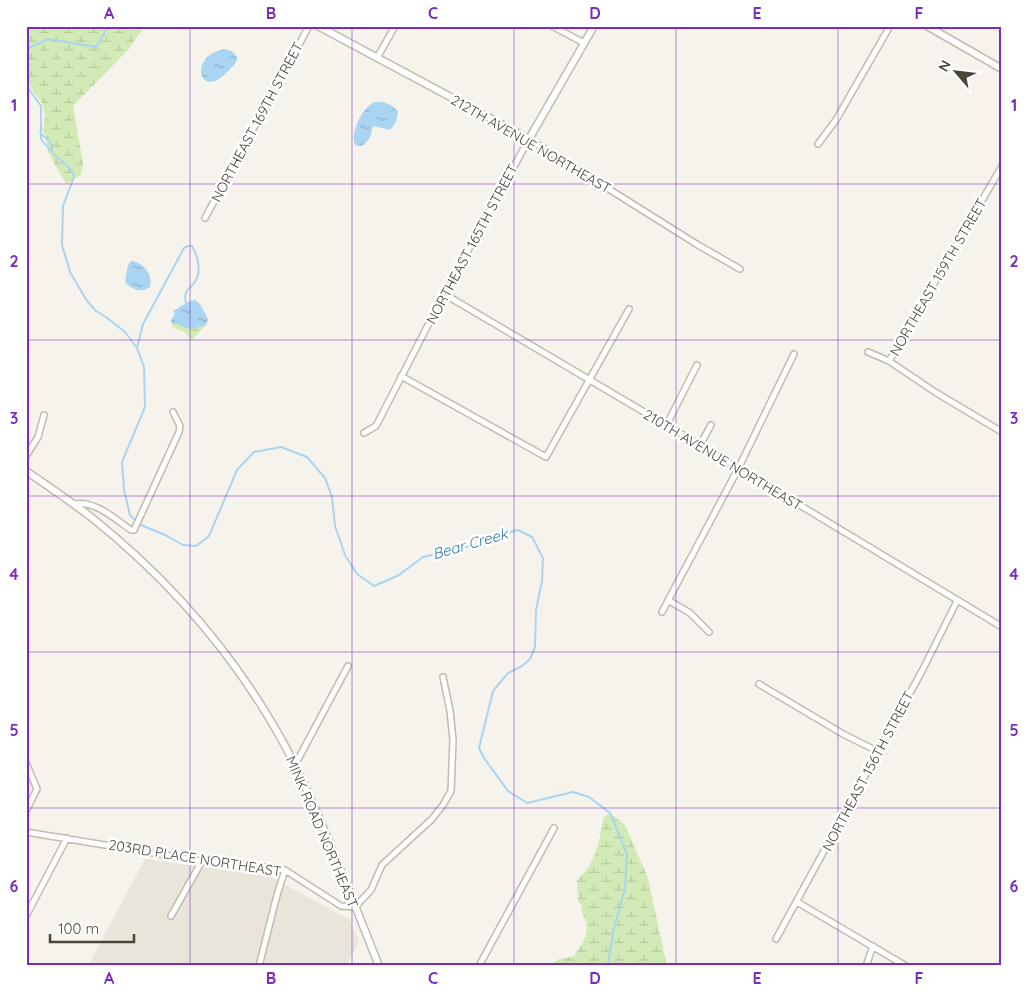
<svg xmlns="http://www.w3.org/2000/svg" width="1028" height="992" font-family="Quicksand,sans-serif">
<style>
.residential{fill:#eae5da}
.wetland{fill:url(#wetland-marsh)}
.water{fill:url(#water-ripples)}
.lines{fill:none;stroke-linecap:round;stroke-linejoin:round}
.stream{stroke:#a9d4f2;stroke-width:2}
.minor-casing{stroke:#c2bbae;stroke-width:8}
.tertiary-casing{stroke:#c2bbae;stroke-width:9}
.minor{stroke:#fff;stroke-width:5}
.tertiary{stroke:#fff;stroke-width:6}
.grid{fill:none;stroke:#7b2cbf;stroke-width:1;stroke-opacity:0.55}
.labels{text-anchor:middle;stroke-width:5;stroke-linejoin:round;paint-order:stroke}
.street-label{font-size:14px;fill:#4b4439;stroke:#fff}
.water-label{font-size:15px;font-style:italic;fill:#2e7ab2;stroke:#fff}
.neatline{fill:none;stroke:#7b2cbf;stroke-width:2}
.grid-label{font-size:16px;text-anchor:middle;font-weight:bold;fill:#7b2cbf}
</style>
<defs>
<pattern id="wetland-marsh" width="20" height="14" patternUnits="userSpaceOnUse" patternTransform="scale(1.25)"><rect width="20" height="14" fill="#d2eab5"/><path d="M1 5h8M5 5V1M11 12h8M15 12V8" fill="none" stroke="#b6ca9c"/></pattern>
<pattern id="water-ripples" width="26" height="14" patternUnits="userSpaceOnUse" patternTransform="scale(1.25)"><rect width="26" height="14" fill="#a9d4f2"/><path d="M2 4q2-2 4 0t4 0M15 11q2-2 4 0t4 0" fill="none" stroke="#8caec5"/></pattern>
</defs>
<rect width="100%" height="100%" fill="#f6f3ec"/>
<path class="residential" d="M145 859 269 876 350 920 359 942 346 966H88Z"/>
<path class="wetland" d="M26 26H144L129 49 73 106 83 164 81 175 66 184 48 152 46 136 43 131 45 115 42 103 26 81Z
M178 323C188 330 195 329 206 325L192 340 184 332 173 328 172 324Z
M610 813 625 825 648 878 667 966H548L559 959 574 956C581 945 589 936 586 922 584 914 581 916 582 906L578 902 577 880C595 864 600 842 603 818Z"/>
<path class="water" d="M226 49 233 52 237 57C237 64 231 68 226 73 199 101 187 54 226 49Z
M374 102C384 102 392 103 398 112L396 122 390 130 374 126 372 128C372 136 368 141 362 146H357L354 143C352 129 362 109 374 102Z
M131 261C143 262 153 274 150 287 140 293 133 290 125 282L128 265Z
M195 300 200 304 208 319 206 325C195 329 188 330 178 324H172L171 320 175 314 173 311 190 301Z"/>
<g class="lines">
<path class="stream" d="M26 49 48 39 96 47 109 26
M26 85 41 106V139C45 144 50 150 55 155 62 162 72 167 74 177L63 206 62 245 70 272 87 301 96 311 106 317 125 332 137 348 144 367 145 407 122 462 124 490 130 515 141 525 165 535 183 545 196 546 209 536 237 470 254 452 281 447 307 457 325 478 332 497 335 526 345 555 357 574 374 586 399 575 423 557 475 545 497 536 518 530 532 537 543 558 542 581 536 610 535 647 530 659 522 666 508 673 493 691 479 748 484 758 508 791 527 803 573 792 589 797 610 813 627 854 625 889 613 932 608 966
M40 133C46 138 53 142 52 150
M137 348 143 324 184 248 188 246H192C197 254 201 269 197 278 193 289 182 288 186 303"/>
<defs>
<path id="minor" d="M552 26 584 43
M377 58 395 26
M818 144 836 120 890 26
M205 218 309 26
M444 294 700 445 1002 627
M868 352 889 361 935 392 1002 432
M889 361 1002 166
M401 376 546 457 629 309
M666 426 697 365
M364 433 376 426 444 294 529 139 698 245 740 269
M700 445 711 425
M26 456 38 437 44 415
M74 504C95 500 115 519 131 530H134L179 432 180 426 173 412
M668 600 690 613 709 632
M662 612 738 469 794 354
M759 684 843 734 877 751
M26 763 37 789 26 811
M295 765 348 666
M26 832 202 861 237 863 285 870 341 906 355 907 371 890 382 865 432 819 443 805 451 791 453 740 450 711 443 677
M797 902 906 966
M26 916 67 838
M171 916 202 861
M776 939 922 671 957 601
M259 966 277 895 285 870
M479 966 554 828
M866 966 873 946"/>
<path id="tertiary" d="M318 26 529 139 594 26
M927 26 1002 69
M26 471C48 486 70 501 91 517 176 585 247 669 296 767 327 831 352 899 379 966"/>
</defs>
<use href="#minor" class="minor-casing"/>
<use href="#tertiary" class="tertiary-casing"/>
<use href="#minor" class="minor"/>
<use href="#tertiary" class="tertiary"/>
</g>
<path class="grid" d="M190 26V966M352 26V966M514 26V966M676 26V966M838 26V966M26 184H1002M26 340H1002M26 496H1002M26 652H1002M26 808H1002"/>
<g class="labels">
<g class="street-label">
<text transform="translate(257 122) rotate(-62)" y="5">NORTHEAST 169TH STREET</text>
<text transform="translate(531 144) rotate(30)" y="5">212TH AVENUE NORTHEAST</text>
<text transform="translate(472 244) rotate(-62)" y="5">NORTHEAST 165TH STREET</text>
<text transform="translate(938 277) rotate(-60)" y="5">NORTHEAST 159TH STREET</text>
<text transform="translate(723 460) rotate(31)" y="5">210TH AVENUE NORTHEAST</text>
<text transform="translate(868 771) rotate(-62)" y="5">NORTHEAST 156TH STREET</text>
<text transform="translate(322 832) rotate(67)" y="5">MINK ROAD NORTHEAST</text>
<text transform="translate(195 858) rotate(9)" y="5">203RD PLACE NORTHEAST</text>
</g>
<g class="water-label">
<text transform="translate(470 544) rotate(-16)" y="5">Bear Creek</text>
</g>
</g>
<rect width="1028" height="992" fill="none" stroke="#ffffff" stroke-width="55"/>
<g transform="translate(956 72) rotate(298)" stroke="#ffffff" stroke-width="4" paint-order="stroke">
<path d="M0-4L9 19L0 12L-9 19Z" fill="#4b4439"/>
<text y="-8" font-size="14" font-weight="bold" text-anchor="middle" fill="#4b4439">N</text>
</g>
<path d="M50 934v8h84v-8" fill="none" stroke="#4b4439" stroke-width="2.5"/>
<text x="58" y="934" font-size="15" fill="#4b4439" stroke="#ffffff" stroke-width="4" paint-order="stroke">100 m</text>
<rect x="28" y="28" width="972" height="936" class="neatline"/>
<g class="grid-label">
<text x="109" y="19">A</text>
<text x="271" y="19">B</text>
<text x="433" y="19">C</text>
<text x="595" y="19">D</text>
<text x="757" y="19">E</text>
<text x="919" y="19">F</text>
<text x="14" y="111">1</text>
<text x="1014" y="111">1</text>
<text x="14" y="267">2</text>
<text x="1014" y="267">2</text>
<text x="14" y="424">3</text>
<text x="1014" y="424">3</text>
<text x="14" y="580">4</text>
<text x="1014" y="580">4</text>
<text x="14" y="736">5</text>
<text x="1014" y="736">5</text>
<text x="14" y="892">6</text>
<text x="1014" y="892">6</text>
<text x="109" y="984">A</text>
<text x="271" y="984">B</text>
<text x="433" y="984">C</text>
<text x="595" y="984">D</text>
<text x="757" y="984">E</text>
<text x="919" y="984">F</text>
</g>
</svg>
